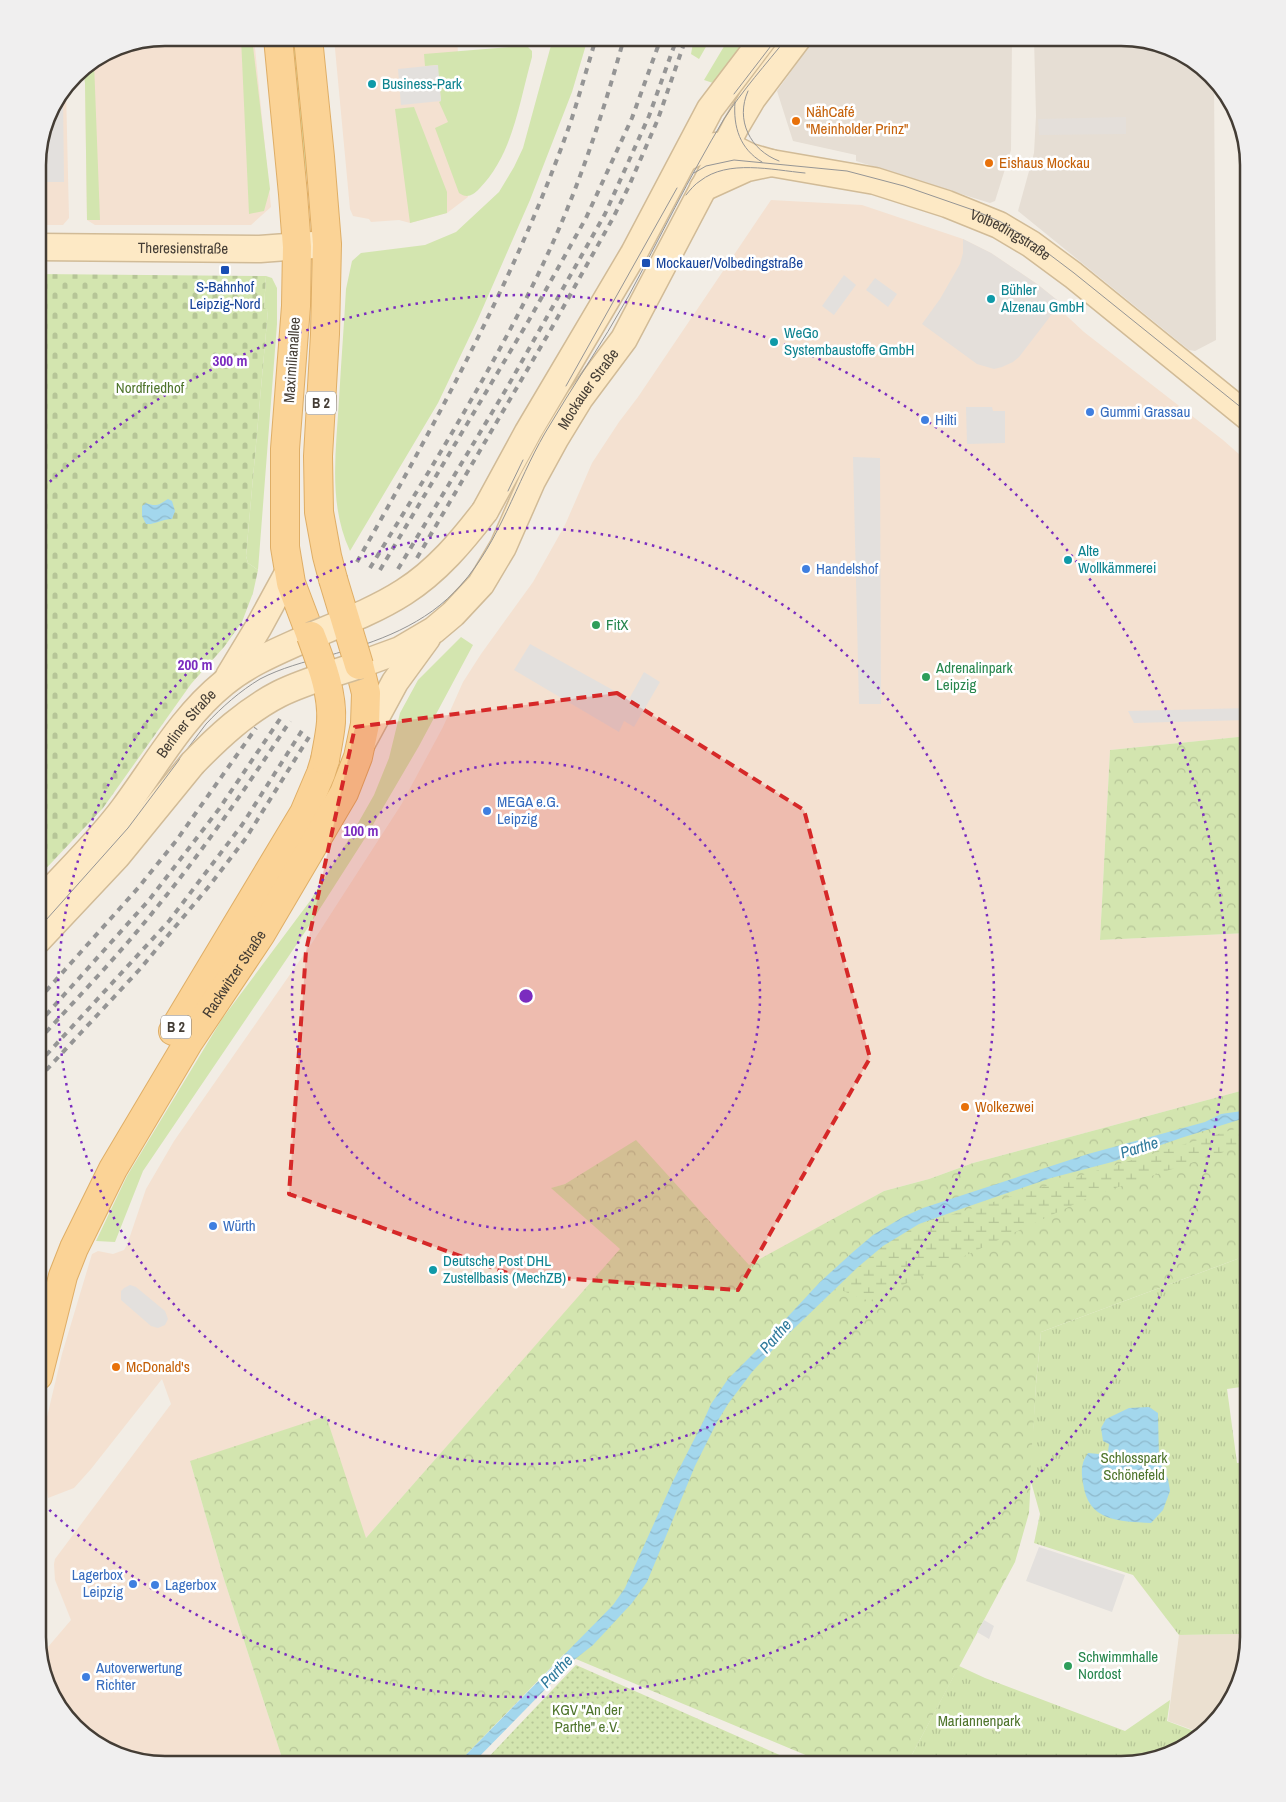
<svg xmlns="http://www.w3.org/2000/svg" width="1286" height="1802" font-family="'Archivo Narrow',sans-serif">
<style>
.residential{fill:#e6ded4}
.commercial{fill:#f4e1d1}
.industrial{fill:#e4dfda}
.education{fill:#ebe0d0}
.grass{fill:#d3e5af}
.forest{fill:url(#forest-crowns)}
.wetland{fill:url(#wetland-marsh)}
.cemetery{fill:url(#cemetery-stones)}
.park{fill:url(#park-tufts)}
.garden{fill:url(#garden-dots)}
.parking{fill:#e3e0dd}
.water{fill:url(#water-waves)}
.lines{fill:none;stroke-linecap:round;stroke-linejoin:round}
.secondary-casing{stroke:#d1bb97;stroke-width:29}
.primary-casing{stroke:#dfae66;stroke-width:30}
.secondary{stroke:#fde9c5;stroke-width:26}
.primary{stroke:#fbd396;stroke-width:28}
.tram{stroke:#959595;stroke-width:1}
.rail{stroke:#959595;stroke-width:4;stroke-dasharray:6 6;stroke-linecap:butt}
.secondary-bridge-casing{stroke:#d1bb97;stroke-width:29;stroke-linecap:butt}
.primary-bridge-casing{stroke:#dfae66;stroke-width:30;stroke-linecap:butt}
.secondary-bridge{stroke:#fde9c5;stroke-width:26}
.primary-bridge{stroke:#fbd396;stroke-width:28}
.marked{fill:#d62828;fill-opacity:0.2;stroke:#d62828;stroke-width:4;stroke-dasharray:10 6;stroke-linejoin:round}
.ring{fill:none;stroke:#7b2cbf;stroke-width:2.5;stroke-dasharray:2.5 5}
.culture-dot{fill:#0f9aa8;stroke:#fff;stroke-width:2}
.food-dot{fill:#e8710a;stroke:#fff;stroke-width:2}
.transit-dot{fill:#1a4fb4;stroke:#fff;stroke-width:2}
.shop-dot{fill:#3f7fe0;stroke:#fff;stroke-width:2}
.leisure-dot{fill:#2e9e5b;stroke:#fff;stroke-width:2}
.labels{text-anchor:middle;stroke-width:5;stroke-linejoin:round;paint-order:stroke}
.shield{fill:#fff;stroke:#7c7772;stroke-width:1}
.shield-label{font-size:14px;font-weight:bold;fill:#443d35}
.culture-label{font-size:15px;fill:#0d838f;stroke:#fff;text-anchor:start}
.food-label{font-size:15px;fill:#c56008;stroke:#fff;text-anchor:start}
.street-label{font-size:15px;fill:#443d35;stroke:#fff}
.transit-label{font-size:15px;fill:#164399;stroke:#fff;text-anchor:start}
.park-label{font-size:15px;fill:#4e742b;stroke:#fff}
.shop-label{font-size:15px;fill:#366cbe;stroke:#fff;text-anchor:start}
.leisure-label{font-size:15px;fill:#27864d;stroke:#fff;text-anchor:start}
.water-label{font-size:16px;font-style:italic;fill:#2f7a9c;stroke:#fff}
.rim{fill:none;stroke:#443d35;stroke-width:2.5}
.centre{fill:#7b2cbf;stroke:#fff;stroke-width:2.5}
.ring-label{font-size:15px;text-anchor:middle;font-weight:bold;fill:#7b2cbf;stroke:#fff;stroke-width:5;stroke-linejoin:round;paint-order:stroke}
</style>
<defs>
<pattern id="forest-crowns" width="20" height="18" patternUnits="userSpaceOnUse" patternTransform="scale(1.25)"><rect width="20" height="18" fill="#d3e5af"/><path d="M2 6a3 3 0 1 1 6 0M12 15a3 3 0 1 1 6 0" fill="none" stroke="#b6c597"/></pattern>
<pattern id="wetland-marsh" width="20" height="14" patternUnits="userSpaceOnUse" patternTransform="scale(1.25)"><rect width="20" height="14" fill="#d3e5af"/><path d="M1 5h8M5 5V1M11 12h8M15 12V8" fill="none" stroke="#b6c597"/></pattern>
<pattern id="cemetery-stones" width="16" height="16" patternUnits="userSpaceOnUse" patternTransform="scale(1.25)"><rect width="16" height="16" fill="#d3e5af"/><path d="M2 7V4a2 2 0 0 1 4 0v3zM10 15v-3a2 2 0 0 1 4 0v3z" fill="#b6c597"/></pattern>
<pattern id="park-tufts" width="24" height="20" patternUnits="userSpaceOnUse" patternTransform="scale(1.25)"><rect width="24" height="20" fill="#d3e5af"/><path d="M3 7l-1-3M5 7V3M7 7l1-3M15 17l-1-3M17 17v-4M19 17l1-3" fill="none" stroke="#b6c597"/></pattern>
<pattern id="garden-dots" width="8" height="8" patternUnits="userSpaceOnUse" patternTransform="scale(1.25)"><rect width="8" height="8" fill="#d3e5af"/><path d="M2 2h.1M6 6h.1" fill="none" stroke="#b6c597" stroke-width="1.8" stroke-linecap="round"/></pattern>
<pattern id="water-waves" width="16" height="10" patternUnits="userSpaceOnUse" patternTransform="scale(1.25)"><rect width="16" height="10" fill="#a3d7ed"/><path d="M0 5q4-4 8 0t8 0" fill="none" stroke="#8eb9cc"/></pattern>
</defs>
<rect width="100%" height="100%" fill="#f2ede5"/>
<path class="residential" d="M815 38H1012L1011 150 995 201 990 203 856 161V155L793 141 777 91Z
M1034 38H1128L1185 55 1214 84 1216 340 1195 351 1189 350 1018 211 1034 153 1036 116Z
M1243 146 1248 166V397L1243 392 1242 386Z"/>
<path class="commercial" d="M166 38H254L271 207 251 225H95L87 220 85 83 83 68 117 47Z
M334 38H457L468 197 447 213 410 223 399 220 371 222 369 219 353 216 350 209Z
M66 89 69 218 63 225H38V157L51 109Z
M771 200 862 205 963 239 991 253 1037 284 1057 300 1056 306 1084 332 1223 440 1248 462V736L1110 750 1100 940 1248 933V1089L973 1163 929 1179 884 1191 749 1266 636 1141 565 1184 552 1188 621 1249 366 1538 190 1461 223 1576 284 1764H157L101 1747 55 1701 42 1654 71 1620 55 1580 54 1564 55 1559 171 1404 162 1379 91 1469 74 1488 48 1498 41 1442 62 1354 92 1254 98 1251 113 1254 124 1250 127 1245 146 1189 174 1141 314 940 401 805 443 727 463 682 481 654 533 582 565 525 592 463 619 422 638 397Z"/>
<path class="industrial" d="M1126 117V134L1039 135 1038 119Z
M963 239 991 253 1037 284 1057 300 1056 306 1049 318 1019 357 1013 362 1002 367 994 369 977 364 922 324 940 299 960 264 963 253Z"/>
<path class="education" d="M1248 1616V1637L1231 1700 1199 1732 1168 1721 1179 1635 1240 1634Z"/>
<path class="grass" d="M241 38H252L270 189 264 211 249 214Z
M286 38H299L309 192Z
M553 38H588L572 92 530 200 478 319 438 403 350 551C328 504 336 451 339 400 341 363 344 326 346 289L352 261 361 253 425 245 456 232 499 192 514 167 523 148Z
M694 38H707V45L699 59 691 54Z
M729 38H746L713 83 704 80Z
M523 46 528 47 532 51V57C519 103 513 155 479 189 473 195 467 199 459 193L435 128 448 122 439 102 441 101 437 65 425 66 424 54Z
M94 62 100 220H87L85 83 83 68Z
M414 107 447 192V213L410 223 395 109Z
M266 276 272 278 277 288V324L258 570 248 563 246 556 268 310 264 309Z
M461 637 473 645 419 746 367 835 305 932 143 1171 115 1242 96 1241 127 1176 222 1019 310 901 349 839 374 795 389 758 400 713 418 680Z"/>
<path class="forest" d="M1248 736V933L1100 940 1110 750Z
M1248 1089V1255L1041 1332 1036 1384 1029 1513 1015 1562 907 1764H827L564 1654 457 1764H284L223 1576 190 1461 326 1416 366 1538 620 1249 551 1188 565 1184 636 1140 749 1265 884 1191 929 1179 973 1163Z"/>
<path class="wetland" d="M1248 1125V1144L1094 1195 869 1301 833 1287 897 1231Z"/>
<path class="cemetery" d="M38 274 266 276 264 308 268 310 246 556 248 563 258 570 253 593 242 622 224 647 191 684 103 808 38 877Z"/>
<path class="park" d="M1248 1255V1386L1227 1389 1237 1463 1248 1462V1616L1240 1634 1179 1635 1133 1575 1034 1543 1040 1514 1030 1478 1036 1384 1041 1332Z
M959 1666 985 1678 1125 1731 1170 1700 1167 1721 1199 1733 1185 1747 1121 1764H907Z"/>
<path class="garden" d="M576 1665 800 1764H482Z"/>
<path class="parking" d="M438 65 441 101 401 105 398 69Z
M63 93 64 182H38V157L51 109Z
M844 275 856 285 834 315 822 306Z
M875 278 897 294 888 307 866 290Z
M966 407H992L993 411H1005V443L967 444Z
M853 457 880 458 881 704H859Z
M530 644 629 699 644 672 660 682 634 727 624 721 619 732 514 670Z
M1248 708V720L1134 723 1128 711Z
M130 1285 136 1287 165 1311 168 1319 165 1325 158 1328 151 1326 121 1300V1291L124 1288Z
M1039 1547 1125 1575 1112 1612 1026 1581Z
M984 1620 994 1626 989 1639 977 1632Z"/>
<path class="water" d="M168 499 172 501 175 511 172 519C163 519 154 525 146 524L142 516V506L146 503C156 507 159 505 168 499Z
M1248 1107V1117L1181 1138 1112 1162 1051 1178 961 1209 919 1224 883 1246 858 1267 780 1342 752 1372 728 1404 717 1422 695 1466 647 1582 632 1603 593 1645 574 1660 472 1764H457L613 1605 625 1588 673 1481 703 1422 711 1404 728 1379 756 1351 820 1282 853 1252 873 1235 903 1217 923 1208 1088 1154 1205 1122 1221 1114 1242 1111Z
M1149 1407 1158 1413 1159 1460 1168 1479 1170 1491 1163 1510 1151 1523C1119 1521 1088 1522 1083 1483 1081 1471 1081 1463 1088 1453L1099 1454 1108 1452 1109 1444 1103 1441 1101 1428 1106 1419 1129 1408Z"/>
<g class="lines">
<defs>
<g id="secondary">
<path id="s1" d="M685 158 707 147 726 145 750 157 771 163 875 181 947 204 999 225 1031 244 1073 275 1248 417"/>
<path d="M703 188 747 168 771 163"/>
<path id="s2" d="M38 247 260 249 327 244"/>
<path d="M485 511 528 432 634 253 710 109 764 38"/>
<path id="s3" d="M359 665 400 650 434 630 453 614 481 584 503 547 532 481 555 439 580 398 624 339 736 126 752 99 798 38"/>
<path d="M229 676 258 628 288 573"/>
<path d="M362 743 395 682 427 638"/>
<path id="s4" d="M38 904C67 872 99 842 124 808 156 765 182 717 224 683 249 662 281 650 311 636"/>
<path d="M38 940 117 856 192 764"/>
</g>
<g id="primary">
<path d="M278 38 293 194 297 247 296 306 285 449V547L291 583 311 636"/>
<path d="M308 38 320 157 327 244 325 334 318 456 319 512 327 556 333 579"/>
<path d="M173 1031 304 813 321 773 325 760"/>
<path id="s5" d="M38 1376 63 1276 74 1248 113 1169 188 1043 261 934 344 793 358 757 365 724 366 693 359 665"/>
</g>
</defs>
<use href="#secondary" class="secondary-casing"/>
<use href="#primary" class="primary-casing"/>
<use href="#secondary" class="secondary"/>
<use href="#primary" class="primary"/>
<path class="tram" d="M748 91C735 120 750 150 779 161
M734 94 777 38
M735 102C733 127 740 149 762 162
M694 173 706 166 734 160 847 171 904 186 976 211 1001 222 1033 242 1074 273 1248 413
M686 195C690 190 695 184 700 181 728 159 772 170 805 173
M566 386 677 188
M508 491 523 460
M38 929 128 828 206 724C222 707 240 691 260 679 281 668 304 662 327 656 377 642 426 625 461 585 500 541 516 483 545 433 572 387 602 344 628 297 660 238 689 177 724 119 742 91 766 64 787 38"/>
<path class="rail" d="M417 558 550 331 613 218 629 186 658 119 686 38
M357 562C437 420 517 275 571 121 580 93 588 65 596 38
M370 568C431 468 494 368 544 262 578 190 603 114 624 38
M398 569 508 386 605 214 649 116 677 38
M380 570 529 320 586 218 632 118 661 38
M38 1000 138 888 176 841 256 728
M38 1024 149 900 219 809 280 719
M38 1041C78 997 120 954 157 907 205 848 248 785 290 721
M38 1064 169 921 242 825 303 729
M38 1079 140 969 210 885 246 838 309 737"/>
<defs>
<path id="secondary-bridge" d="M311 636C342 623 376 610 404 592 437 571 462 541 485 511
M192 764C218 737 246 711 279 694 305 681 333 674 359 665"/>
<path id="primary-bridge" d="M333 579 359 665
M311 636C321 663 333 693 331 722 330 735 327 748 325 760"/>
</defs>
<use href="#secondary-bridge" class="secondary-bridge-casing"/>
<use href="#primary-bridge" class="primary-bridge-casing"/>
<use href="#secondary-bridge" class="secondary-bridge"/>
<use href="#primary-bridge" class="primary-bridge"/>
</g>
<path class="marked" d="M617 693 804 810 870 1058 738 1290 513 1275 289 1194 306 951 355 727Z"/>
<g class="ring">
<circle cx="526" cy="996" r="234"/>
<circle cx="526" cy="996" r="468"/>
<path d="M39 492A701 701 0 1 1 39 1500"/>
</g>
<g class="culture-dot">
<circle cx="372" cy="84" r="5"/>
<circle cx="991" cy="299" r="5"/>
<circle cx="774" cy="342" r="5"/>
<circle cx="1068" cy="560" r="5"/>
<circle cx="433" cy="1270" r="5"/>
</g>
<g class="food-dot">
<circle cx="796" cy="121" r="5"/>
<circle cx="989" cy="163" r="5"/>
<circle cx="965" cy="1107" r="5"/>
<circle cx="116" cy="1367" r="5"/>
</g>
<g class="transit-dot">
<rect x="641" y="258" width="10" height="10" rx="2.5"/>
<rect x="220" y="265" width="10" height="10" rx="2.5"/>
</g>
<g class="shop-dot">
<circle cx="1090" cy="412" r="5"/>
<circle cx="925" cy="420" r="5"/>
<circle cx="806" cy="569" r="5"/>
<circle cx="487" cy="811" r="5"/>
<circle cx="213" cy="1226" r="5"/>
<circle cx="133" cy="1584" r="5"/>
<circle cx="155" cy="1585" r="5"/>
<circle cx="86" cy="1677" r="5"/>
</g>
<g class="leisure-dot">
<circle cx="596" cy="625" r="5"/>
<circle cx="926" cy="677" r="5"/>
<circle cx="1068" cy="1666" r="5"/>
</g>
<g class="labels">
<g class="shield">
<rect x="306" y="391.5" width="30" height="23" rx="4"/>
<rect x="161" y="1015.5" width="30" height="23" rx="4"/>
</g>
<g class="shield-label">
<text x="321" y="408">B 2</text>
<text x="176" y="1032">B 2</text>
</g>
<g class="culture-label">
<text x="382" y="89">Business-Park</text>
<text x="1001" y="295">Bühler<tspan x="1001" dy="17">Alzenau GmbH</tspan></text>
<text x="784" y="338">WeGo<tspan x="784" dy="17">Systembaustoffe GmbH</tspan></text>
<text x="1078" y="556">Alte<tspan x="1078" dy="17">Wollkämmerei</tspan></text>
<text x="443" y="1266">Deutsche Post DHL<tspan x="443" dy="17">Zustellbasis (MechZB)</tspan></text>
</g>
<g class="food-label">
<text x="806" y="117">NähCafé<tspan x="806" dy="17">"Meinholder Prinz"</tspan></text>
<text x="999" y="168">Eishaus Mockau</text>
<text x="975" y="1112">Wolkezwei</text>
<text x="126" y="1372">McDonald's</text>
</g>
<g class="street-label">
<text dy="5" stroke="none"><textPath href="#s1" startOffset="344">Volbedingstraße</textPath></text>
<text dy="5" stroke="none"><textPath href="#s2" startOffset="145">Theresienstraße</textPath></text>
<text transform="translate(292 360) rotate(-86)" y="5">Maximilianallee</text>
<text dy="5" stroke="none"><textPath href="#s3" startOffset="372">Mockauer Straße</textPath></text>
<text dy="5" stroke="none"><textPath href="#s4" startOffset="234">Berliner Straße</textPath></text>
<text dy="5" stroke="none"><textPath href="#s5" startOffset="451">Rackwitzer Straße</textPath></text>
</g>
<g class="transit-label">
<text x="656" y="268">Mockauer/Volbedingstraße</text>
<text x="225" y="292" text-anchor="middle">S-Bahnhof<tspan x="225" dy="17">Leipzig-Nord</tspan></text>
</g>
<g class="park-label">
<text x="150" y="393">Nordfriedhof</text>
<text x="1134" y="1463">Schlosspark<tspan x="1134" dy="17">Schönefeld</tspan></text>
<text x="587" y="1715">KGV "An der<tspan x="587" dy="17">Parthe" e.V.</tspan></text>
<text x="979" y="1726">Mariannenpark</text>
</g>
<g class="shop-label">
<text x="1100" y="417">Gummi Grassau</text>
<text x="935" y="425">Hilti</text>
<text x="816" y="574">Handelshof</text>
<text x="497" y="807">MEGA e.G.<tspan x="497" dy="17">Leipzig</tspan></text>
<text x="223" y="1231">Würth</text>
<text x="123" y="1580" text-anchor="end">Lagerbox<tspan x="123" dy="17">Leipzig</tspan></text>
<text x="165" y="1590">Lagerbox</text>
<text x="96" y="1673">Autoverwertung<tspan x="96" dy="17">Richter</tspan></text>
</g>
<g class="leisure-label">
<text x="606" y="630">FitX</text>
<text x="936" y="673">Adrenalinpark<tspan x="936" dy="17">Leipzig</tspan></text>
<text x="1078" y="1662">Schwimmhalle<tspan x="1078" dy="17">Nordost</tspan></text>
</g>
<g class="water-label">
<text transform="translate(1139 1147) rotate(-17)" y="6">Parthe</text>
<text transform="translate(775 1336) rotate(-49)" y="6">Parthe</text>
<text transform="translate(556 1671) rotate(-46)" y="6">Parthe</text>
</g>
</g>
<path d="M0 0H1286V1802H0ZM165 46H1121A119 119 0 0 1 1240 165V1637A119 119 0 0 1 1121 1756H165A119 119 0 0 1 46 1637V165A119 119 0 0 1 165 46Z" fill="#f0efef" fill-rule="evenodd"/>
<path class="rim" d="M165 46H1121A119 119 0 0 1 1240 165V1637A119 119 0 0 1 1121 1756H165A119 119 0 0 1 46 1637V165A119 119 0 0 1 165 46Z"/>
<circle cx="526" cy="996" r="8" class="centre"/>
<g class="ring-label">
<text x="230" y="366">300 m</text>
<text x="195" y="670">200 m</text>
<text x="361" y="836">100 m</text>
</g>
</svg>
